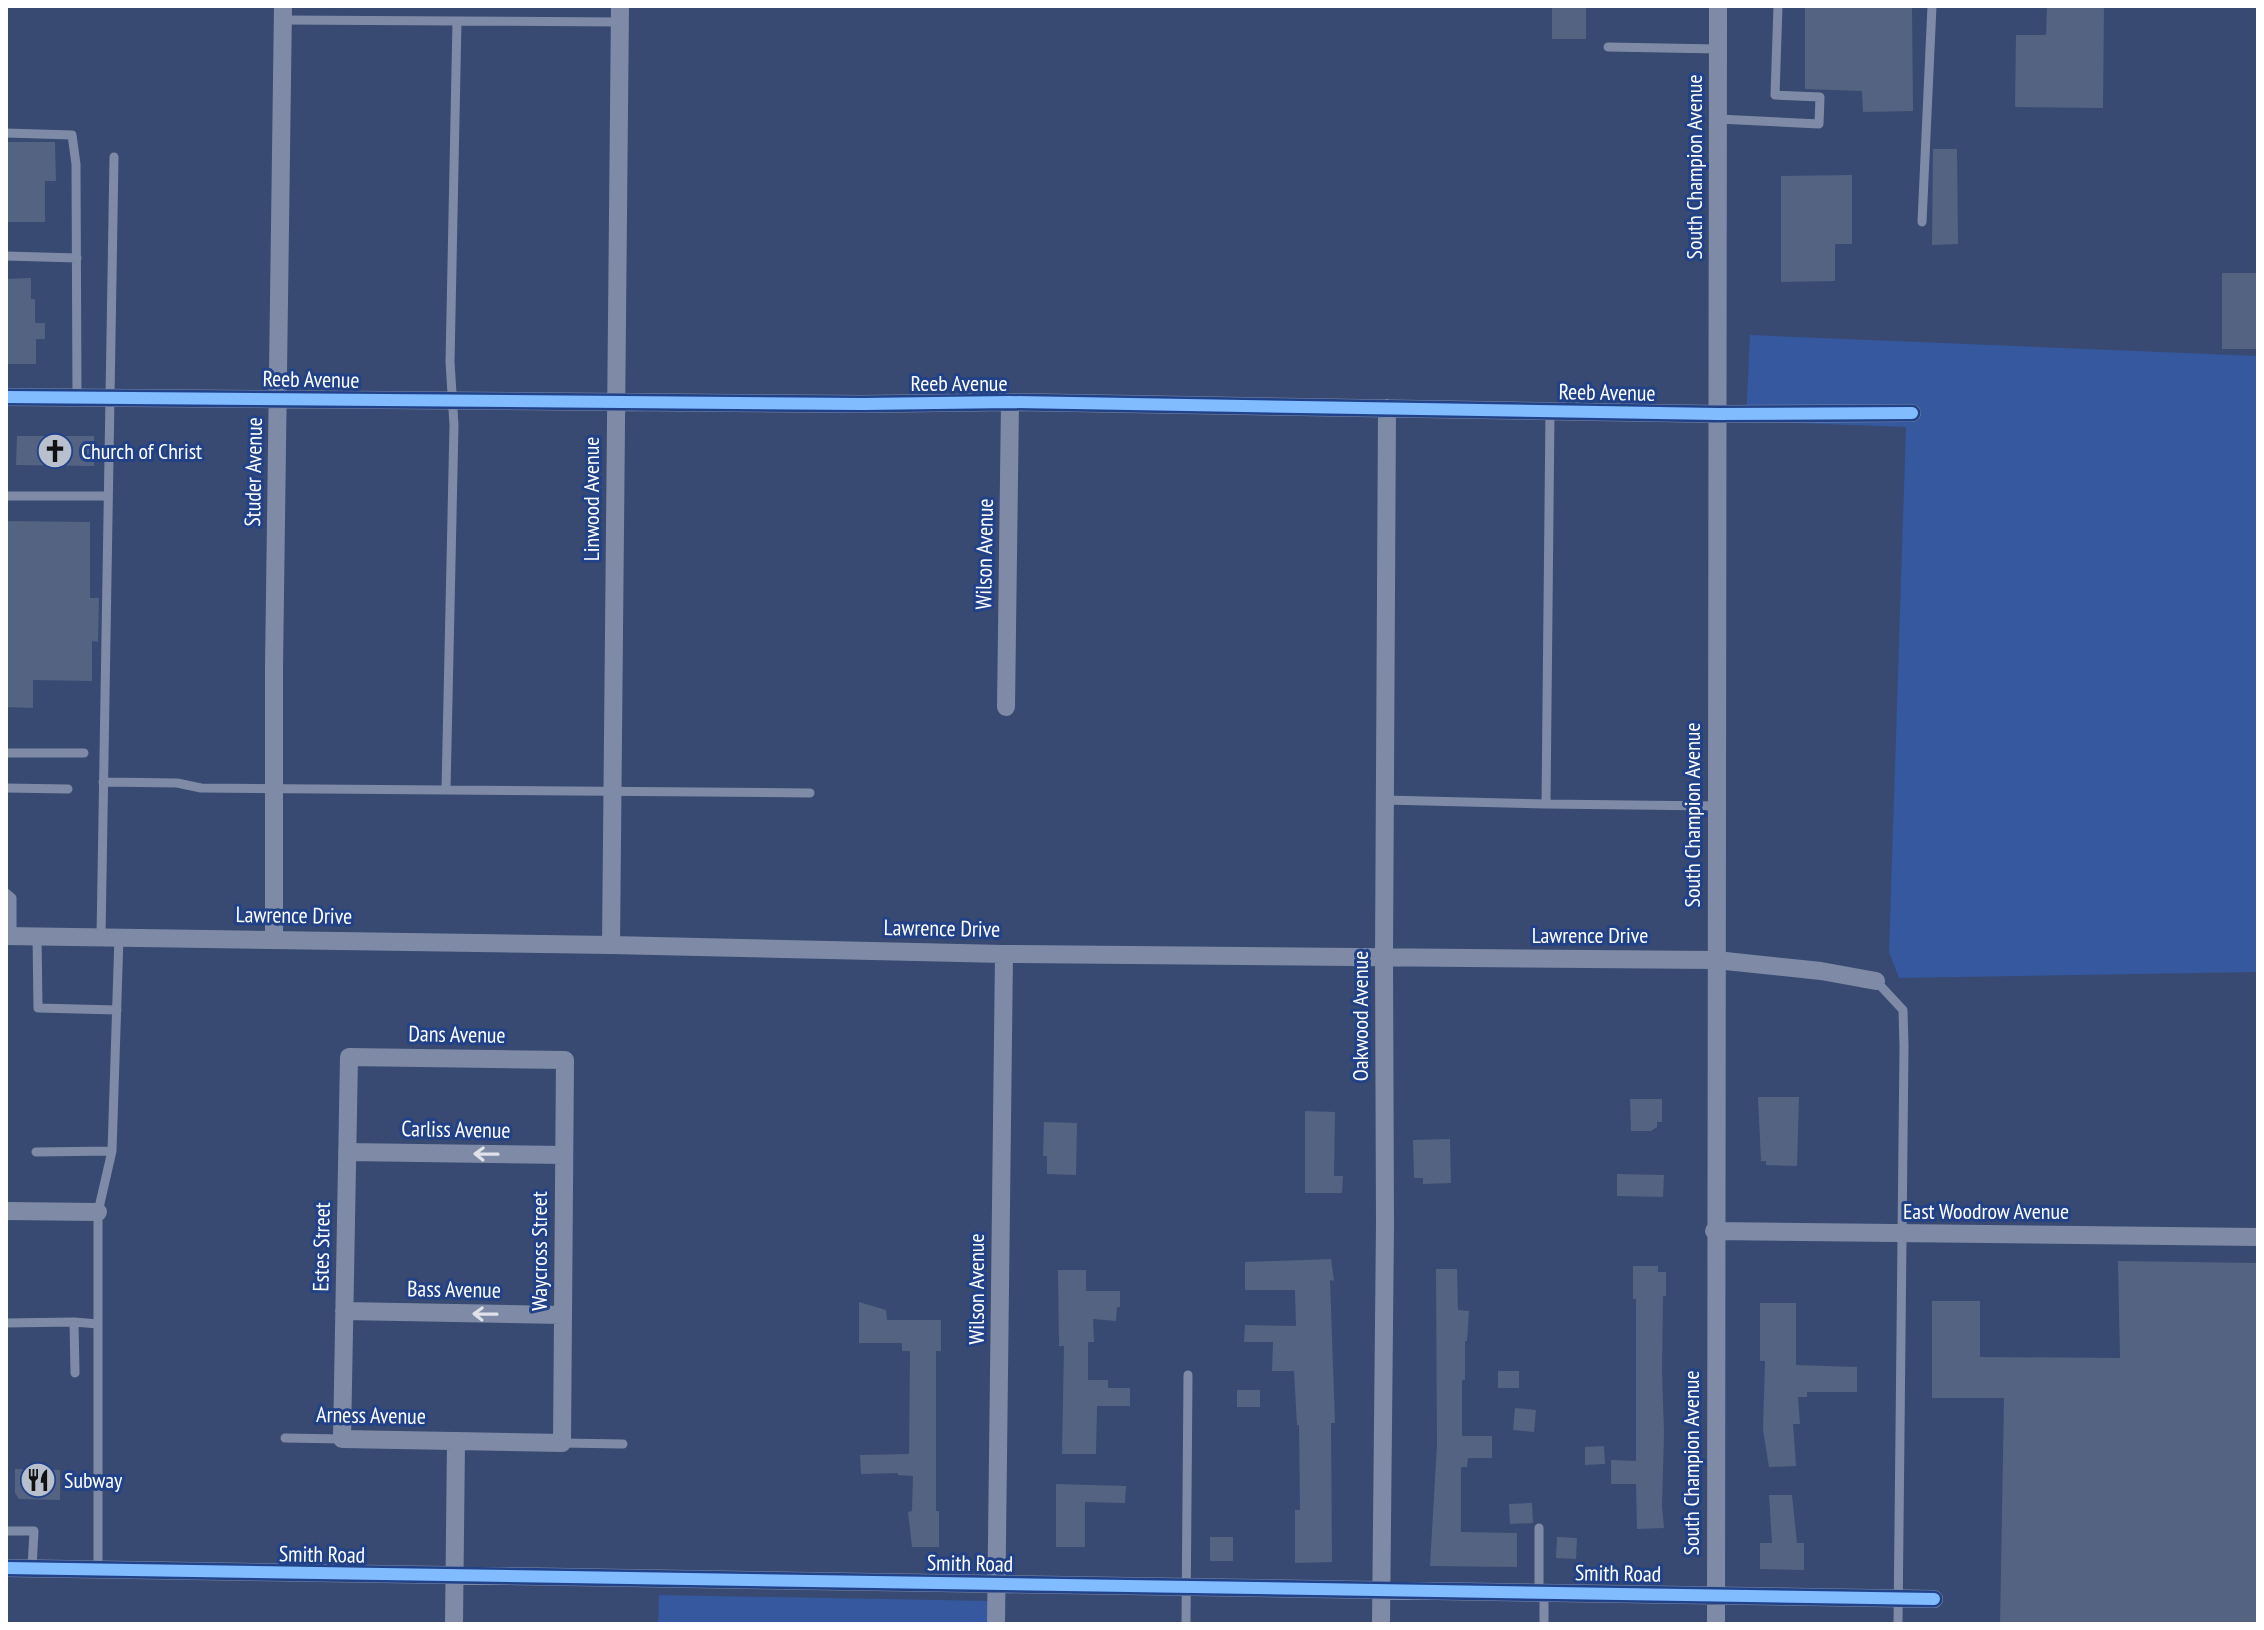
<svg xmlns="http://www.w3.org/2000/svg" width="2264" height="1630" font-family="'PT Sans Narrow',sans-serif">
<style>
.green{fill:#35589e}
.building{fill:#546382}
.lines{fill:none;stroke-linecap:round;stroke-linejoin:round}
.service{stroke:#7f8ba6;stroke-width:9}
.minor{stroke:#7f8ba6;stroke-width:18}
.cycleway-casing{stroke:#214288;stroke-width:17}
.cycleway{stroke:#80bcff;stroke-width:12}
.oneway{stroke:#dfe2e9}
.labels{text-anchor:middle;stroke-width:6;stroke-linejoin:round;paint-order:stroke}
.street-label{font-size:22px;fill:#fff;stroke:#214288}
.poi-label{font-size:22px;fill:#fff;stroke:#214288;text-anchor:start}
</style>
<rect width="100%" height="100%" fill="#384a71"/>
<path class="green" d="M1750 335 2258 356V972L1899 978 1889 952 1906 427 1746 421Z
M659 1595 991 1601V1624H658Z"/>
<path class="building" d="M1552 6H1586V39H1552Z
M1805 6H1912L1913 111 1863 112 1862 91 1805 89Z
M2047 6H2104L2103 108 2015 107 2016 35H2046Z
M6 142H55L56 181H45V222H6Z
M1933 149H1957L1958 244 1932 245Z
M1852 175V244H1835V281L1781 282V176Z
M2222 273H2258V349H2222Z
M31 278V299H35V323H45V339H36V364H6V279Z
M17 436H94V466L16 465Z
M6 521 90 522V598H99L98 642 92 641V681L33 680V708L6 707Z
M1758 1097H1799L1797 1166 1766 1165V1161H1761Z
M1630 1099H1662V1122H1657V1127L1651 1131H1631Z
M1305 1111 1335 1112 1334 1176H1343L1342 1193H1305Z
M1044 1122 1077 1123 1076 1175 1047 1174V1156H1043Z
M1450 1139 1451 1183 1423 1184V1178H1414L1413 1140Z
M1617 1174 1664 1175 1663 1197 1617 1196Z
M1331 1259 1334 1281 1330 1280 1335 1423H1331L1332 1562 1295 1563V1510H1300L1299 1425H1297L1294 1371H1272L1273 1342H1244L1245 1325 1296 1326 1295 1290H1245V1262Z
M2118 1261 2258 1263V1624H2000L2004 1398H1932V1301H1980V1357L2120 1358Z
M1633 1266H1658V1272H1666V1296H1663L1662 1371 1664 1432 1662 1506 1664 1528 1637 1529 1636 1484H1611V1460L1636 1461V1299H1633Z
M1436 1269H1457L1458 1310 1469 1311 1467 1341H1465V1380H1462V1436H1492V1458H1468L1467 1467H1461V1532L1517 1533V1567L1430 1566 1437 1444Z
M1058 1270H1086V1291H1120V1307H1117L1116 1321 1093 1319 1094 1342H1088V1380H1108V1388H1130V1406H1097L1096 1454H1062L1064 1346H1059Z
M859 1302 886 1310 887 1320H941V1351H936V1511H939V1547H912L908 1512 912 1511 913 1476 898 1475V1473L861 1474 860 1455 909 1454 910 1351H902V1343H859Z
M1760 1303H1796V1365L1857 1367V1392H1807V1397H1798L1800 1424H1793L1796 1466 1769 1467 1763 1430 1765 1361H1760Z
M1498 1371H1519V1388H1498Z
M1237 1390H1260V1407H1237Z
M1515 1408 1536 1410 1534 1432 1513 1430Z
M1604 1446 1605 1464 1585 1465V1447Z
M15 1469 60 1470V1500L19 1499 15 1493Z
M1056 1484 1126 1486 1125 1503 1085 1502V1547H1056Z
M1769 1495H1792L1797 1543H1804V1570L1760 1569V1543H1772Z
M1532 1503 1533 1523 1510 1524 1509 1504Z
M1210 1537H1233V1561H1210Z
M1557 1537 1577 1538 1576 1559 1556 1558Z"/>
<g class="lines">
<path class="service" d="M283 20 457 21
M1608 47 1718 49
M1718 119 1819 124 1820 97 1775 95 1778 6
M6 133 72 135 76 164 77 398
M1922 222 1932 6
M6 256 77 258
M6 496H108
M6 753H84
M103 782 177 783 201 788 810 793
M6 788 68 789
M446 790 454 425 450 362 457 21 620 22
M1385 800 1546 804 1550 411
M1546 804 1716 806
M6 893 12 898V936
M37 936 38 1008 117 1010
M101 937 114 157
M1876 981 1903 1010 1904 1046 1898 1624
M36 1152 112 1151 119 937
M74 1322 98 1324
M6 1323 74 1322 75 1373
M285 1438 342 1439
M562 1443 623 1444
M1539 1528V1592
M6 1531H34L32 1568
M98 1570V1212L112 1151
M1186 1624 1188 1375
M1544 1624V1592"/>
<path class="minor" d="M6 397 863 404 1010 402 1717 414 1912 413
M1006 707 1010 402
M6 936 611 945 1004 954 1716 960 1821 971 1876 981
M274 939V667L283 6
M611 945 620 6
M349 1057 565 1060 562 1443 342 1439Z
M347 1152 564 1155
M6 1211 98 1212
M1714 1231 2258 1237
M344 1311 563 1315
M6 1568 1934 1599
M454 1624 456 1441
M996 1624 1004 954
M1381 1624 1385 1224 1384 957 1387 408
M1716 1624 1718 6"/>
<defs>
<path id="cycleway" d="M6 397 863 404 1010 402 1717 414 1912 413
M6 1568 1934 1599"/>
</defs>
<use href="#cycleway" class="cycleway-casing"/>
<use href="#cycleway" class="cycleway"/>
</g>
<defs><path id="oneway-shaft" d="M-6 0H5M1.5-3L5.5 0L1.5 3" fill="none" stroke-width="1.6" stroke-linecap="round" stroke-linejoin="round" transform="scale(2)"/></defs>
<g class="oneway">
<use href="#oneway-shaft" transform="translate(486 1154) rotate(-179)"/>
<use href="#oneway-shaft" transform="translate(485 1314) rotate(-179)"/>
</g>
<defs>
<symbol id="church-disc" viewBox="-11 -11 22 22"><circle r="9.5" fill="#b9c0cd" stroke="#214288"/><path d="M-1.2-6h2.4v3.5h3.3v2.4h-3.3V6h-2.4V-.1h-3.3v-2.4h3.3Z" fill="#111"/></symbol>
<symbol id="restaurant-disc" viewBox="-11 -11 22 22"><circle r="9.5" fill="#b9c0cd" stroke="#214288"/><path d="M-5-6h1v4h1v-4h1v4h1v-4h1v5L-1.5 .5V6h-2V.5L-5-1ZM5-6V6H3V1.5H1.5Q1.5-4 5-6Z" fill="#111"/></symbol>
</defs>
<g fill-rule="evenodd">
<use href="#church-disc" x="35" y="431" width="40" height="40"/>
<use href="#restaurant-disc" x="18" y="1460" width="40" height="40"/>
</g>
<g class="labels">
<g class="street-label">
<text transform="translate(1694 167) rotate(-90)" y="8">South Champion Avenue</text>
<text transform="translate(311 379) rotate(1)" y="8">Reeb Avenue</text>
<text x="959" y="391">Reeb Avenue</text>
<text transform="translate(1607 392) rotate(1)" y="8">Reeb Avenue</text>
<text transform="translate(253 472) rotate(-89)" y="8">Studer Avenue</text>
<text transform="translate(591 499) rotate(-90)" y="8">Linwood Avenue</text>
<text transform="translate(984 554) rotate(-89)" y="8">Wilson Avenue</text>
<text transform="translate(1692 815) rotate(-90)" y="8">South Champion Avenue</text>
<text transform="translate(294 915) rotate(1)" y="8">Lawrence Drive</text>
<text transform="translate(942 928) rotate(1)" y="8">Lawrence Drive</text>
<text x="1590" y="943">Lawrence Drive</text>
<text transform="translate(1360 1016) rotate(-90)" y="8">Oakwood Avenue</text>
<text transform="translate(457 1034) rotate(1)" y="8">Dans Avenue</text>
<text transform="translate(456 1129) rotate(1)" y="8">Carliss Avenue</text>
<text x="1986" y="1219">East Woodrow Avenue</text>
<text transform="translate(321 1247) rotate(-89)" y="8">Estes Street</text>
<text transform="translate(539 1251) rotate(-90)" y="8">Waycross Street</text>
<text transform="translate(454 1289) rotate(1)" y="8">Bass Avenue</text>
<text transform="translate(976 1289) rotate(-90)" y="8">Wilson Avenue</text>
<text transform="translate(371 1415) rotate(1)" y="8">Arness Avenue</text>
<text transform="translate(1691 1463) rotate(-90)" y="8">South Champion Avenue</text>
<text transform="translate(322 1554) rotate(1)" y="8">Smith Road</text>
<text transform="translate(970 1563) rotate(1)" y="8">Smith Road</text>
<text transform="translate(1618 1573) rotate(1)" y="8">Smith Road</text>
</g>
<g class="poi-label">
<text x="81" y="459">Church of Christ</text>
<text x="64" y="1488">Subway</text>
</g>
</g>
<rect width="2264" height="1630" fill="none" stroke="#ffffff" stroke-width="16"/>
</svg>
